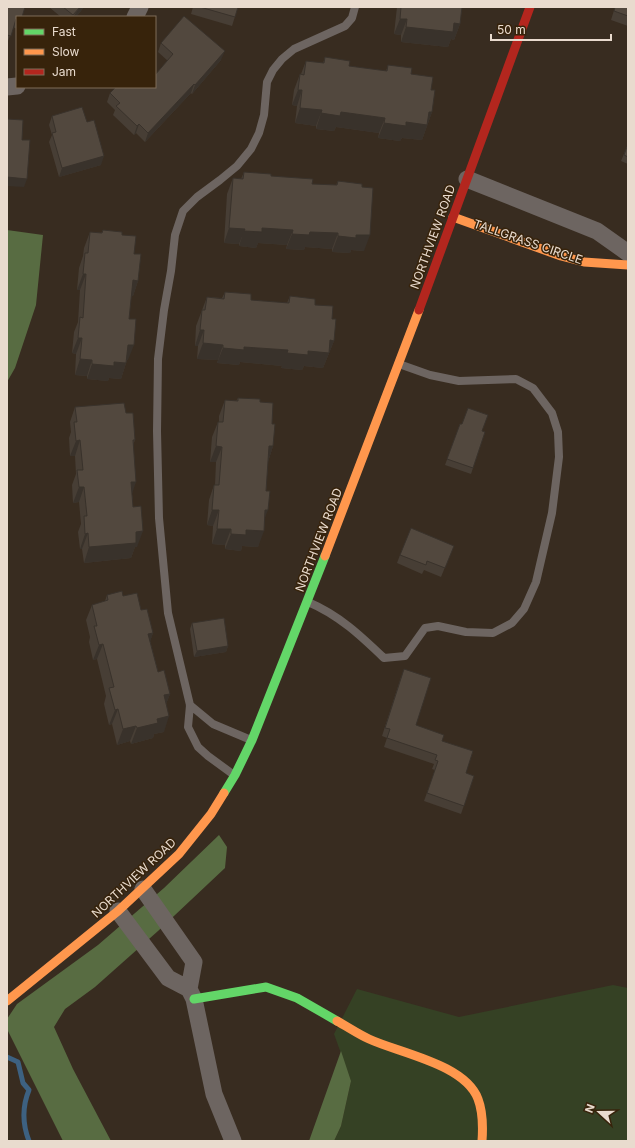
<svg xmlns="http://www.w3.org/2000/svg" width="635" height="1148" font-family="Inter,sans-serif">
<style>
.green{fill:#354124}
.forest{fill:#586c42}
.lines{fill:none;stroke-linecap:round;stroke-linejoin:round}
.stream{stroke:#3d6181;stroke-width:5}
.lane{stroke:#6d6561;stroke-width:8}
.street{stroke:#6d6561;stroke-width:17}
.fast{stroke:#63d668;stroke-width:9}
.slow{stroke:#ff974d;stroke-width:9}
.jam{stroke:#b3261e;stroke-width:9}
.wall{fill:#473e35}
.shaded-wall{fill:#39322b}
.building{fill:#52483e;stroke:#39322b}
.labels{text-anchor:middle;stroke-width:3;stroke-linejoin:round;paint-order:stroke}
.street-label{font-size:12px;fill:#e9dbce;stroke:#37230b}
</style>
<rect width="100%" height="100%" fill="#382c20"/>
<path class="green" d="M613 985 628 988V1141H334L341 1126 351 1081 334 1034 357 989 459 1017Z"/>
<path class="forest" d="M7 230 43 235 36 305 15 368 7 382Z
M219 835 227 847 225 868 158 931 95 987 65 1009 54 1027 73 1069 111 1141H63L7 1029V1019L17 1004 98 945 164 888Z
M341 1051 351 1081 341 1126 334 1141H309Z"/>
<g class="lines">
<path class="stream" d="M7 1057 18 1062 23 1083 29 1090C22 1107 22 1123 29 1141"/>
<path class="lane" d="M308 602C339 615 361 636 384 658L405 656 425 628 438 626 466 632 493 633 512 623 524 609 536 582 552 513 559 457 558 432 552 413 533 388 516 379 459 381 430 375 399 364
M190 705 213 724 251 740
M234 775 208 756 198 747 188 727 190 705 168 613 159 518 157 431 158 359 164 310 171 271 175 235 183 211 197 197 220 180 237 166 251 149 259 133 264 115 267 82 273 70 282 59 294 49 345 26 352 18 355 7"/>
<path class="street" d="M135 17 140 7
M7 87 17 86
M467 179 597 231 628 253
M118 911 168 978 189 989 194 962 143 889
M189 989 194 999 214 1094 233 1141"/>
<path class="fast" d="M224 793 235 775 252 740 325 556
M194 999 266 987 297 998 337 1021"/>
<path class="slow" d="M453 217 561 256 584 262 628 265
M325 556 419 310
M7 1001 118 911 179 854 211 814 224 793
M337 1021C348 1027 358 1034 369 1039 399 1053 465 1064 478 1099 483 1112 483 1127 482 1141"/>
<path class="jam" d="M419 310 530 7"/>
</g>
<path class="wall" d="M7 7 17 17V29L13 27 7 44Z
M49 7H84L76 17H61Z
M193 7H238L232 26 191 14Z
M397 7H462L460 24 454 40 451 39 448 47 401 42V35L394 34Z
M615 7H628V26L611 20Z
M161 43 221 60 192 94 191 93 145 142 136 133 134 135 113 115 115 110 107 102 110 93 155 87 168 61 158 52Z
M325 57 349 66 386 71 388 65 411 74 431 90 432 112 422 140 402 138 400 141 378 138 379 133 336 127 334 131 316 129V126L295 123 297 106 292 105 294 90 300 74H301L306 61 323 63Z
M52 116 87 122 101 165 59 177 49 142 52 135 49 125Z
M628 144V164L621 161Z
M244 172 312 184 336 185 338 181 364 251 351 250 350 253 332 252V249L305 247 304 250 286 249 287 245 258 243 256 248 239 246V244L224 243 227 194 233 178 241 179Z
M103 230 122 235 134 254 138 281 133 296H131L129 319 128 360H127L126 363 121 379 109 378 108 381 87 379V376L75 375 76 354 72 353 74 332 78 322 80 290H77L79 268 83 256 84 248 90 232 101 233Z
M225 292 251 300 287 303 290 296 315 305 332 319 334 341 323 368 304 366 302 370 281 368 282 366 240 362 239 365 217 363 218 360 197 359 198 346H195L196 326 207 297 222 298Z
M238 398 260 402 272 424 273 446 268 462 266 491 265 519 258 547 242 546 241 551 225 549V545L212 544 213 526 207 525 209 500 214 485H215L216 462H210L212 437 218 422H219V416L225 400 236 401Z
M75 407 126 413 135 440 133 445 132 494 137 547H135L131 558 84 563 82 549H80L78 532 81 524 79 502 73 503 72 485 76 474 75 456H70L69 438 71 432 70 422Z
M460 424 485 432 471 474 445 465Z
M400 555H450L441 577 424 570 422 574 397 563Z
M107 595 123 596 141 610 153 633 150 641 158 672 170 694 166 704 164 732 154 734 153 738 131 744 130 741 117 745 112 724 109 725 104 704 106 696 97 659 93 660 89 642 90 637 86 620 92 605 105 601Z
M192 623 228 646 226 652 194 657 190 629Z
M401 677 416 725 442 741 466 773 474 776 461 814 424 801 435 770 432 769 434 764 384 747 387 738 382 736Z"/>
<path class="shaded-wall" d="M80 7H84L76 17H73Z
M400 19H407L401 35 394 34Z
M454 23 460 24 454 40 451 39 448 47 401 42 406 27Z
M225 51 221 60 192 94 195 85Z
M194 84 191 93 145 142 148 133Z
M298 90H302L297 106 292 105Z
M300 108 322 110 316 126 295 123Z
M341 112 385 118 379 133 336 127 334 131 316 129 321 113Z
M429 112H432L422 140 402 138 400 141 378 138 384 123 406 122Z
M139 124 136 133 134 135 137 126Z
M104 156 101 165 59 177 62 168Z
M7 177 27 179 24 187 7 186Z
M229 228 245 229 239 244 224 243Z
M262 228 293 230 287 245 258 243 256 248 239 246 244 231Z
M310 232 338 233 332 249 305 247 304 250 286 249 292 234Z
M356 235H370L364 251 351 250 350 253 332 252 338 236Z
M83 274H86L80 290H77Z
M133 280 138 281 133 296H127Z
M200 330H204L198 346H195Z
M78 338H82L76 354 72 353Z
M330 340 334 341 323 368 304 366 302 370 281 368 282 366 240 362 239 365 217 363 223 348 244 347 308 351Z
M203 343 223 345 218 360 197 359Z
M128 345H134L128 360H123Z
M80 359 92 360 87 376 75 375Z
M114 362 126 363 121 379 109 378 108 381 87 379 92 364Z
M80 440 75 456H70L76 441Z
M216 446 222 447 216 462H210Z
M269 446H273L268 462Z
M131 482H136L131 497Z
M79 487H84L79 502 73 503Z
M212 510H219L213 526 207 525Z
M265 510H268L262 525Z
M217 529H231L225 545 212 544Z
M246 530 264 531 258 547 242 546 241 551 225 549 231 534Z
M143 531 137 547H135L131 558 84 563 89 547 136 532Z
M88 533 82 549H80L85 534Z
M153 633 148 648V634Z
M103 644 97 659 93 660 99 645Z
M228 646 226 652 194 657 197 651Z
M170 694 164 709V695Z
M118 709 112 724 109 725 115 710Z
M169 716 164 732 154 734 153 738 131 744 137 728 157 719Z
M136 726 130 741 117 745 123 729Z"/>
<path class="building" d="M7 7H25L22 17H17V19H16L11 36 7 35Z
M63 7H80L73 15Z
M200 7H238L235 17Z
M401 7H462L460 24 454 23 453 32 406 27 407 19H400Z
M615 7H628V16L614 11Z
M184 16 225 51 195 85 194 84 148 133 139 124 137 126 116 106 120 103 110 93 116 87H155V75L173 54 161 43Z
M325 57 350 61 349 66 387 71 388 65 412 68 411 74 433 77 431 90H435L432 112H429L427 125 406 122V126L384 123 385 118 341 112 340 116 321 113 322 110 300 108 302 90H298L300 74 304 75 306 61 324 63Z
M82 107 87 122 94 120 104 156 62 168 52 133 56 132 52 116Z
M7 119 23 120 22 140H30L27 179 7 177Z
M628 144V157L624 155Z
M244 172 271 174V176L313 179 312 184 337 185 338 181 362 184V187L373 188 370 235H356V238L338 236V233L310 232 309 235 292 234 293 230 262 228V232L244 231 245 229 229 228 233 178 243 179Z
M103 230 122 232V235L136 236 134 254H141L138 281 133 280 129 319H136L134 345H128L126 363 114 362V366L92 364V360L80 359 82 338H78L80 317 83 318 86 274H83L85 253H88L90 232 102 233Z
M225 292 251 294V300L289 303 290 296 315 299V305L333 306 332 319H336L334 341 330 340 329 353 308 351V355L287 353 288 350 244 347V350L223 348V345L203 343 204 330H200L202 310H205L207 297 224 299Z
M238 398 260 399V402L273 403 272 424H275L273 446H269L266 491H270L268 510H265L264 531 246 530V535L231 534V529H217L219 510H212L214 485H219L222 447 216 446 218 422H223L225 400 238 401Z
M124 403 126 413H133L135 440H133L136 482H131L133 507 141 506 143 531 136 532V543L89 547 88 533 85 534 84 516H87L84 487H79L77 470H83L80 440 76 441 74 422H77L75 407Z
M468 408 488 415 482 431 485 432 473 468 447 459 460 424H462Z
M411 528 454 546 445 568 427 561 426 565 400 555Z
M122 591 123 596 137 593 141 610 147 609 153 633 148 634 158 672 164 670 170 694 164 695 169 716 157 719 158 723 137 728 136 726 123 729 118 709 115 710 109 688 114 687 103 644 99 645 94 626H97L92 605 108 600 107 595Z
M224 618 228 646 197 651 192 623Z
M404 669 431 678 416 725 444 735 442 741 473 751 466 773 474 776 464 806 427 793 438 761 435 760 437 755 387 738 390 729 385 728Z"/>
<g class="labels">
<g class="street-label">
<text transform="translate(433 237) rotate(-70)" y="4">NORTHVIEW ROAD</text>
<text transform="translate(528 242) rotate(19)" y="4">TALLGRASS CIRCLE</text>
<text transform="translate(319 540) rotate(-69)" y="4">NORTHVIEW ROAD</text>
<text transform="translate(134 878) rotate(-43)" y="4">NORTHVIEW ROAD</text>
</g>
</g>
<rect width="635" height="1148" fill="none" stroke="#e9dbce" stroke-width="16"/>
<rect x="16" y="16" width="140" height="72" fill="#37230b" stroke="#7e6d59"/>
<rect x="24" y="29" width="20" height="6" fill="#63d668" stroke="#7e6d59"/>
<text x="52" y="36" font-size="12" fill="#e9dbce">Fast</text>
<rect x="24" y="49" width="20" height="6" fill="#ff974d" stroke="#7e6d59"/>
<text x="52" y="56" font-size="12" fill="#e9dbce">Slow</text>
<rect x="24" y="69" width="20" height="6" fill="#b3261e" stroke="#7e6d59"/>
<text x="52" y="76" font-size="12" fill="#e9dbce">Jam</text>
<g transform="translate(599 1112) rotate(291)" stroke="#37230b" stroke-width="3" paint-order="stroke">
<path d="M0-3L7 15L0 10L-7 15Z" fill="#e9dbce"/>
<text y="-6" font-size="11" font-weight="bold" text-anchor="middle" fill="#e9dbce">N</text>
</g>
<path d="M491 34v6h120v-6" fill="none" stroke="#e9dbce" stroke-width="2"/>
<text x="497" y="34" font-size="12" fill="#e9dbce" stroke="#37230b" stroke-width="3" paint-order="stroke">50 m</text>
</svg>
